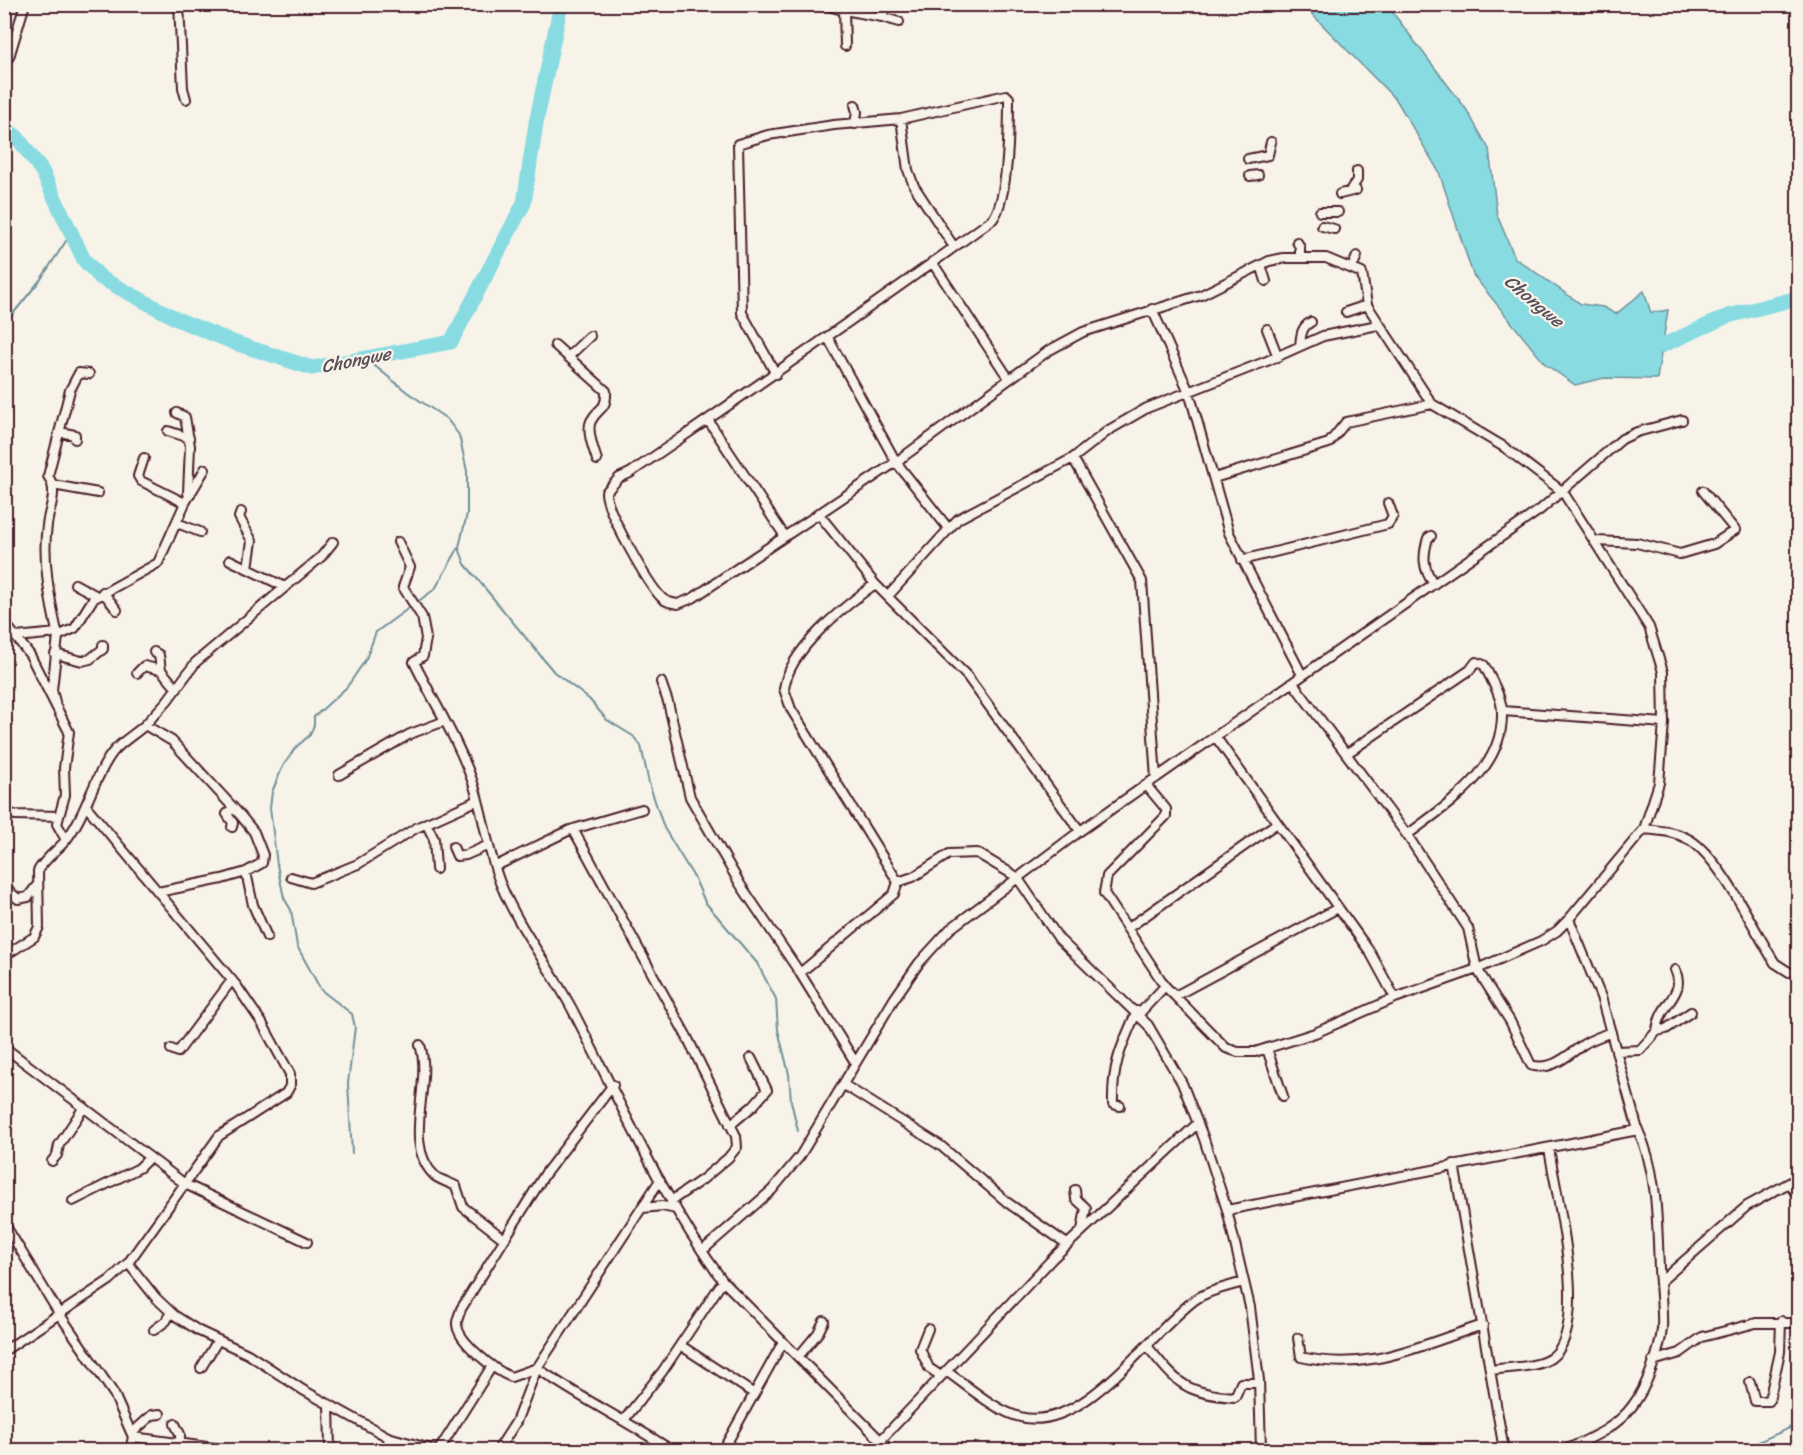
<svg xmlns="http://www.w3.org/2000/svg" width="1803" height="1455" font-family="Sriracha,sans-serif">
<style>
.water{fill:#89dbe2;stroke:#709099;stroke-width:1.5}
.lines{fill:none;stroke-linecap:round;stroke-linejoin:round}
.stream{stroke:#709099;stroke-width:2}
.river{stroke:#89dbe2;stroke-width:15}
.street-casing{stroke:#4a1f2b;stroke-width:12}
.street{stroke:#f7f3e8;stroke-width:8}
.labels{text-anchor:middle;stroke-width:4.5;stroke-linejoin:round;paint-order:stroke}
.water-label{font-size:18px;font-style:italic;fill:#5a4e59;stroke:#f7f3e8}
</style>
<rect width="100%" height="100%" fill="#f7f3e8"/>
<filter id="ink" filterUnits="userSpaceOnUse"><feTurbulence type="fractalNoise" baseFrequency=".0167" numOctaves="2"/><feDisplacementMap in="SourceGraphic" scale="12" xChannelSelector="R" yChannelSelector="G"/><feConvolveMatrix kernelMatrix="1 2 1 2 8 2 1 2 1" color-interpolation-filters="sRGB"/></filter>
<g filter="url(#ink)">
<path class="water" d="M1303 5H1387L1466 109 1489 149 1497 215 1515 258 1581 304 1603 307 1616 314 1644 291 1651 313 1668 310 1657 379 1604 378 1575 385 1545 364 1473 275 1439 172 1397 101Z"/>
<g class="lines">
<path class="stream" d="M4 325 41 279 72 232
M459 548 465 564 554 672 589 699 607 720 633 736 641 746 649 783 664 828 695 879 705 902 757 963 776 999 778 1030 789 1074 791 1101 798 1131
M352 1153 348 1083 355 1027 352 1014 321 990 297 946 291 910 284 898 277 865 270 808 272 792 282 768 295 748 310 735 314 725V717L347 687 366 659 376 632 435 589 459 547 467 514V471L459 435 447 419 407 392 365 358
M1741 1450 1798 1424"/>
<path class="river" d="M4 128 17 137 42 171 84 260 101 278 179 320 235 343 312 368 451 342 524 203 536 123 561 4
M1642 344 1661 346 1728 316 1798 298"/>
<defs>
<path id="street" d="M179 4 183 88 186 99
M821 4 839 9
M840 4 839 9 882 17
M887 4 882 17 899 22
M844 9 845 46
M4 60 9 57 25 4
M901 119 908 170 914 186 954 247
M855 124 857 112 855 105
M1248 159 1268 155 1271 142
M1250 176 1258 175
M1351 189 1357 180V171
M1340 194 1356 190
M1320 212H1338
M1322 226 1334 229
M1297 242 1300 247V258
M932 262 1009 379
M1261 265 1266 281
M1352 268 1357 256
M1152 309 1189 392 1229 533 1302 675
M1346 312 1367 305
M1267 329 1278 357
M828 338 896 462 948 528
M555 345 606 391C607 411 598 407 591 421 586 431 594 450 597 460
M1300 346C1301 336 1301 327 1311 322
M568 357 590 336
M776 374 742 313 738 144 768 135 834 125 901 119 1006 95 1009 98C1009 126 1009 197 993 219 874 306 752 389 630 473L619 478 606 492C605 509 648 584 661 597 665 602 672 603 678 604L693 598 896 462 1048 351 1083 332 1201 295 1269 261 1284 258H1326L1362 273 1367 305 1432 404 1504 447 1563 492 1649 627 1663 672 1664 723 1659 783 1644 829 1569 919 1557 931 1541 941 1477 969 1395 998 1315 1033 1255 1052H1238L1226 1048 1165 986 1104 893 1107 876 1166 816V809L1146 785
M177 413 185 417 190 446 188 493
M708 420 784 535
M168 431 189 438
M59 432 75 435V439
M144 458 138 476 141 481 185 503
M1073 458 1142 581 1156 778
M1214 478 1329 443 1346 422 1432 404
M53 485 98 493
M241 512 239 517 252 541 248 568
M177 523 200 532
M1431 536 1428 538C1423 555 1422 568 1434 584
M1597 541 1637 543 1680 554 1714 544 1735 530 1703 491
M398 542 410 567 403 587 422 617 426 638 423 656 414 662C433 701 457 738 472 780 484 814 487 851 501 885 519 928 549 966 571 1007 619 1099 661 1197 723 1281L890 1450
M230 560 285 587
M1242 560 1388 524 1393 516 1388 503
M75 584 97 596
M875 584 967 676 1080 831
M103 592 117 610
M889 595 958 519 1073 458 1109 430 1147 408 1267 361 1323 336 1378 325
M4 622 30 655 69 732 64 768 65 795 57 824 66 840
M58 636C50 601 42 560 47 525 49 507 59 492 48 476L70 390 79 373 89 374
M16 637 57 633
M154 652 159 655 161 670
M55 654 82 661 90 659 103 649V645
M137 673 144 666 161 670 177 689
M661 682 668 702 690 797 740 884 800 973 855 1062
M1293 683 1407 835 1468 928 1477 969 1510 1021 1531 1065C1551 1072 1568 1055 1584 1044 1592 1039 1602 1036 1611 1032
M55 702 52 690 58 636 75 628 93 599 158 563 185 503 205 469
M1503 711 1664 723
M145 725 167 701 196 662 321 557 333 542
M1215 736 1370 952 1395 998
M1346 754 1470 670 1476 662 1484 665C1491 679 1502 697 1502 712 1504 770 1448 804 1407 835
M339 775 410 734 445 721
M4 812 15 815 59 816
M426 823 434 839 436 869
M232 827 233 823 227 814 233 808
M573 829 687 1037 736 1136 737 1147 728 1158 703 1179 671 1201
M1644 829C1661 831 1675 831 1690 840 1721 859 1754 930 1775 963L1789 972
M453 847 457 856 466 855 489 845
M496 866 570 830 642 809
M246 872 253 905 267 937
M291 877 311 883 358 864 416 828 476 801
M898 882 913 877 949 854 977 853 1017 877 1059 939 1148 1025 1182 1083 1204 1139 1227 1210 1250 1307 1259 1380 1261 1450
M9 891 18 899 28 897 38 884
M1569 919 1601 997 1638 1130
M1128 928 1277 823
M4 956 34 937 39 927 38 871C45 858 57 851 66 840 87 813 94 776 113 752 122 741 134 735 145 725L172 741 241 816 254 832 263 855 262 863 246 872 222 879 158 892
M800 973 894 894 898 882 791 709 784 689C789 649 845 606 875 584L818 513
M1175 996 1338 908
M1139 1014 1165 986
M1657 1031C1659 1003 1687 995 1675 970
M420 1045C433 1084 401 1145 435 1176 440 1180 450 1183 456 1186L463 1207 504 1239
M4 1047 185 1184 307 1242
M171 1049 178 1052 232 980
M1267 1049 1283 1096
M1616 1051 1640 1050 1657 1031 1666 1029 1691 1012
M844 1085 941 1146 1008 1203 1067 1244
M1120 1106 1113 1104C1112 1065 1121 1047 1137 1011
M730 1125 753 1106 767 1090 751 1058
M52 1161 57 1155 59 1145 84 1107
M1454 1164 1504 1450
M1789 1183 1798 1197
M1075 1190 1076 1199 1086 1208 1082 1230
M73 1201 139 1168 149 1158
M643 1208 662 1206 676 1209
M1227 1210 1638 1130C1658 1172 1657 1223 1659 1269 1660 1289 1663 1309 1662 1329 1660 1351 1646 1388 1633 1405 1617 1428 1589 1439 1565 1450
M4 1223 60 1315 114 1394 133 1437 130 1450
M702 1251 772 1190 800 1156 894 999 919 963 950 929 1080 831 1541 509 1622 439 1637 432 1682 420
M128 1263 156 1298 174 1315 199 1331 248 1354 303 1390 388 1437 435 1450
M1660 1282 1747 1206 1798 1178
M928 1329 920 1349 929 1368 941 1376
M154 1330 166 1321 171 1312
M1298 1338 1301 1357C1370 1373 1420 1345 1483 1325
M680 1345 753 1393
M1147 1346C1177 1383 1185 1394 1235 1397L1241 1383H1259
M4 1351 110 1280 128 1263 219 1136 286 1093 290 1086V1074L262 1023 236 985 87 807
M798 1357 818 1333 824 1321
M1653 1361 1680 1353 1702 1337 1756 1323H1798
M201 1368 218 1340
M537 1368 511 1377C496 1371 456 1341 457 1323 457 1319 460 1313 461 1309L545 1174 613 1085
M537 1368C580 1398 627 1421 671 1450
M1492 1370C1509 1367 1537 1368 1551 1358 1592 1329 1555 1192 1549 1148
M946 1371C968 1386 994 1410 1020 1417 1084 1434 1150 1332 1196 1299 1209 1290 1228 1287 1243 1282
M1750 1382 1755 1401H1769L1780 1352 1781 1321
M329 1404 330 1450
M624 1420 662 1372 723 1281
M175 1424 180 1434V1442
M132 1433 152 1415 160 1414
M133 1437 229 1450
M388 1437 389 1450
M880 1441 1054 1257 1197 1124
M439 1450 492 1366
M498 1450 516 1422 537 1368 660 1180
M723 1450 783 1342"/>
</defs>
<use href="#street" class="street-casing"/>
<use href="#street" class="street"/>
</g>
</g>
<g class="labels">
<g class="water-label">
<text transform="translate(1534 301) rotate(40)" y="6">Chongwe</text>
<text transform="translate(356 360) rotate(-11)" y="6">Chongwe</text>
</g>
</g>
<rect width="1803" height="1455" fill="none" stroke="#f7f3e8" stroke-width="24"/>
<rect x="12" y="12" width="1779" height="1431" fill="none" stroke="#4a1f2b" stroke-width="2" filter="url(#ink)"/>
</svg>
